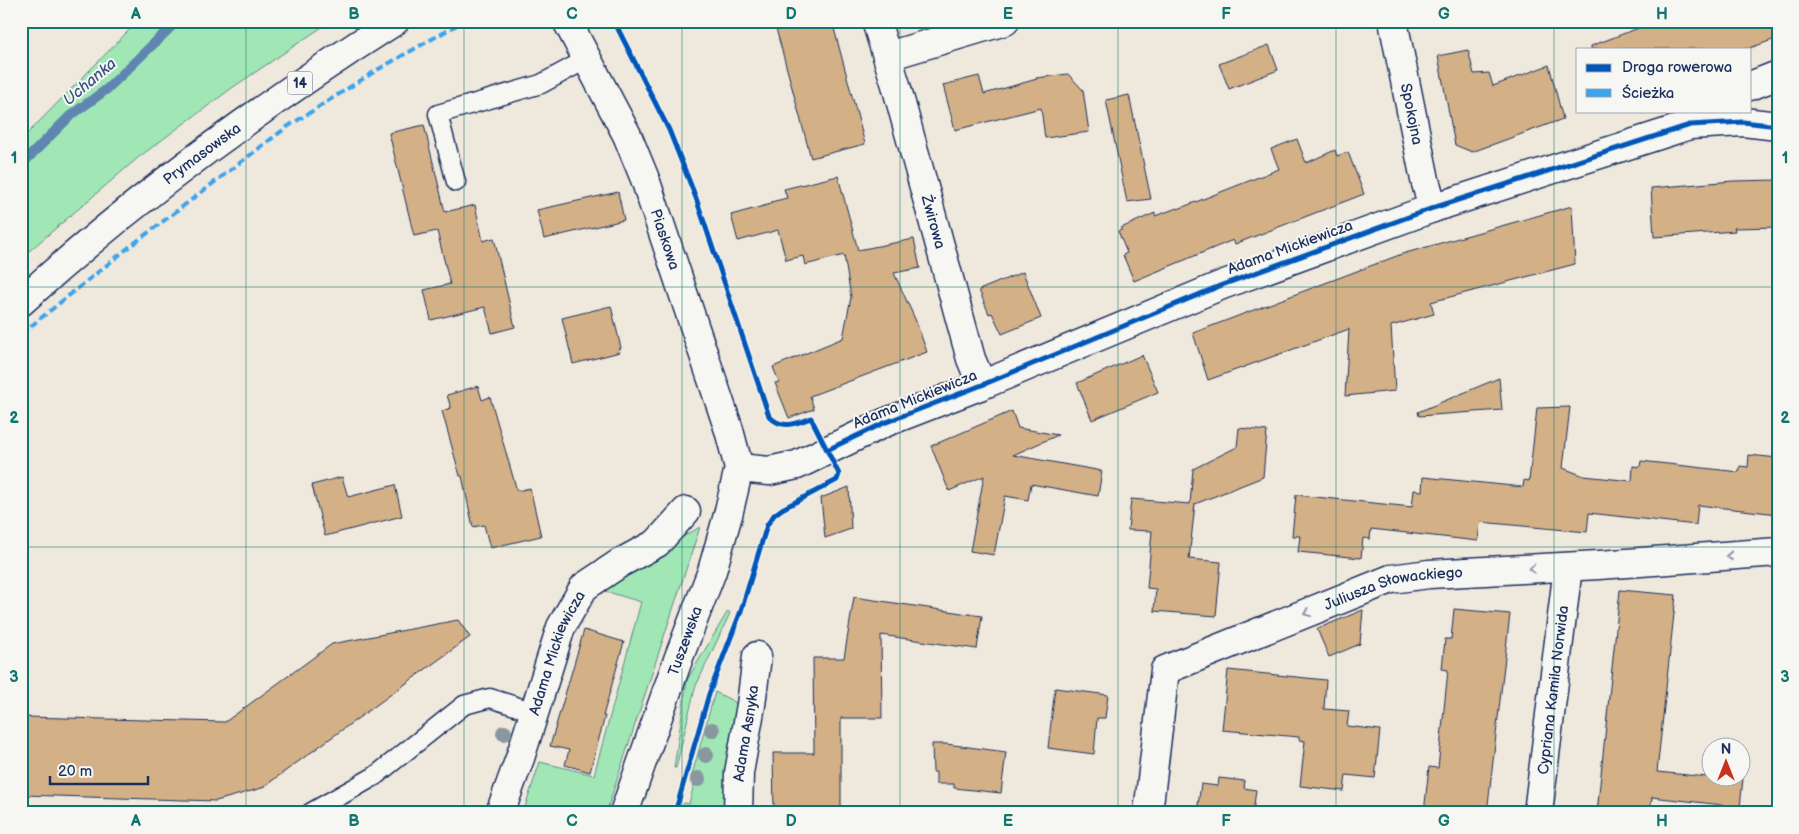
<svg xmlns="http://www.w3.org/2000/svg" width="1799" height="834" font-family="'Balsamiq Sans',sans-serif">
<style>
.green{fill:#a0e7b5;stroke:#5e8b8a}
.lines{fill:none;stroke-linecap:round;stroke-linejoin:round}
.stream{stroke:#5e85b0;stroke-width:10}
.building{fill:#d3b086;stroke:#1b2f5e}
.lane-casing{stroke:#1b2f5e;stroke-width:21}
.street-casing{stroke:#1b2f5e;stroke-width:31}
.primary-casing{stroke:#1b2f5e;stroke-width:31}
.lane{stroke:#f6f6f2;stroke-width:18}
.street{stroke:#f6f6f2;stroke-width:28}
.primary{stroke:#f6f6f2;stroke-width:28}
.quiet{stroke:#3da3ed;stroke-width:4;stroke-dasharray:8 4;stroke-linecap:butt}
.cycleway-casing{stroke:#f6f6f2;stroke-width:8}
.cycleway{stroke:#0057b8;stroke-width:5}
.tree{fill:#8997a0}
.oneway{stroke:#8892a8}
.grid{fill:none;stroke:#0f766e;stroke-width:1;stroke-opacity:0.55}
.labels{text-anchor:middle;stroke-width:4;stroke-linejoin:round;paint-order:stroke}
.shield{fill:#f6f6f2;stroke:#5d6b8a;stroke-width:1}
.shield-label{font-size:14px;font-weight:bold;fill:#1b2f5e}
.street-label{font-size:15px;fill:#1b2f5e;stroke:#f6f6f2}
.water-label{font-size:16px;font-style:italic;fill:#375380;stroke:#f6f6f2}
.neatline{fill:none;stroke:#0f766e;stroke-width:2}
.grid-label{font-size:16px;text-anchor:middle;font-weight:bold;fill:#0f766e}
</style>
<rect width="100%" height="100%" fill="#efe8dc"/>
<filter id="ink" filterUnits="userSpaceOnUse"><feTurbulence type="fractalNoise" baseFrequency=".02" numOctaves="2"/><feDisplacementMap in="SourceGraphic" scale="10" xChannelSelector="R" yChannelSelector="G"/><feConvolveMatrix kernelMatrix="1 2 1 2 8 2 1 2 1" color-interpolation-filters="sRGB"/></filter>
<g filter="url(#ink)">
<path class="green" d="M138 21H331L232 88 139 157 21 258V140Z
M700 527 606 813H523L540 762 594 775 641 602 595 588Z
M728 611 730 613 695 688 676 768H674L687 680Z
M715 692 735 702 740 712 725 813H681L684 803 689 804 694 784 690 782Z"/>
<g class="lines">
<path class="stream" d="M21 165 70 116 107 89 177 21"/>
</g>
<path class="building" d="M774 21H832L865 144 811 158Z
M1657 21H1778V38L1747 49H1591V46Z
M1269 45 1278 70 1229 89 1219 64Z
M1468 50 1474 74 1489 73 1493 86 1549 65 1563 119 1472 152 1455 145 1438 56Z
M1068 74 1083 90 1089 132 1045 138 1041 108 955 130 943 85 979 76 984 94 1037 79 1036 78Z
M1129 95 1151 199 1127 202 1106 100Z
M424 125 445 212 475 205 483 241 494 238 515 327 492 333 485 307 431 320 424 290 450 284 437 231 414 236 389 133Z
M1297 139 1306 163 1335 150 1337 156 1348 152 1364 194 1235 244 1233 240 1134 281 1123 255 1127 253 1118 231 1122 230 1121 228 1155 213V216L1177 208 1178 209 1279 169 1271 149Z
M838 176 858 250 914 239 920 268 894 273 915 319 927 352 810 396 814 409 789 418 775 383 779 382 773 367 843 338 851 297 844 255 805 265 803 256 786 260 778 230 738 241 731 215 771 204V202L787 198 784 189Z
M1778 180V227L1734 228 1735 231 1654 237 1651 188 1733 181Z
M618 192 624 220 544 239 537 210Z
M1572 206 1575 264 1431 302 1434 314 1391 326 1395 391 1345 396 1349 329 1208 380 1193 333 1402 254Z
M1023 272 1041 318 1002 334 992 313 989 314 979 290Z
M611 306 621 348 619 349 620 352 573 364 562 318Z
M1142 355 1158 392 1092 420 1077 383Z
M1499 378 1502 410 1419 416 1418 412Z
M478 386 482 400 490 397 517 491 530 488 541 536 490 548 484 525 473 527 462 476H460L442 411 451 408 447 395Z
M1570 407 1563 468 1584 476 1632 481 1633 466 1640 467 1641 461 1739 472 1740 466 1748 467 1749 455 1778 458V514L1698 505 1696 525 1589 513 1587 532 1480 522 1478 541 1371 529 1370 539 1363 538 1361 558 1298 552 1300 536H1292L1296 495 1412 507 1414 490 1422 491 1423 477 1523 487 1524 480 1529 481 1537 408Z
M1012 411 1018 428 1058 435 1013 455 1102 471 1098 496 1031 484 1028 500 1005 496 994 555 970 551 984 476 949 491 931 446Z
M1239 428 1267 431 1263 477 1195 504 1189 559 1221 562 1216 616 1154 611 1156 589 1147 588 1152 531 1128 530 1131 499 1190 504 1193 469 1237 447Z
M342 477 348 497 395 485 402 516 325 536 312 485Z
M849 487 851 529 825 538 821 498Z
M1620 590 1676 595 1657 772 1708 777 1712 748V776H1742V750H1746L1740 807 1652 797 1650 813H1597Z
M854 597 982 616 977 649 881 635 882 718H841V813H774L773 753H814L813 658H844Z
M1454 609 1510 614 1487 813H1424L1429 767 1438 768 1448 670 1442 669 1445 639H1451Z
M1363 610 1360 644 1329 657 1317 629Z
M458 620 470 637 262 788 216 801 23 795 25 717 225 722 332 644Z
M584 630 624 642 603 716H605L590 772 565 765 569 750 550 746Z
M1228 670 1326 680 1324 709 1349 711 1347 726 1380 730 1375 778 1346 775 1344 791 1300 786 1305 741 1299 740V737L1222 730Z
M1055 688 1108 695 1105 718H1097L1094 754 1048 748Z
M932 744H946L1006 752 1001 793 954 788V784H936V772H933Z
M1219 778 1245 781 1244 788 1256 790 1253 813H1197L1201 784 1218 786Z"/>
<g class="lines">
<defs>
<path id="lane" d="M456 182 438 114 541 84 587 59
M310 813 375 776 464 705 490 698 534 712"/>
<g id="street">
<path id="s1" d="M567 21 627 135 645 179 729 430 739 468 728 515 712 571 679 657 624 813"/>
<path id="s2" d="M876 21 896 85 971 359 982 385"/>
<path id="s3" d="M1393 21 1425 180 1433 208"/>
<path d="M888 56 1005 21"/>
<path d="M1750 86 1778 75"/>
<path d="M739 468 769 471 797 465 884 423 982 385 1222 285 1433 208 1690 125 1743 122 1778 126"/>
<path id="s4" d="M500 813 520 758 561 627 584 587 620 563 657 543 686 511"/>
<path id="s5" d="M738 813 739 773 751 705 757 656"/>
<path id="s6" d="M1148 813 1165 670 1391 579 1429 574 1599 565 1778 552"/>
<path id="s7" d="M1538 813 1568 567"/>
</g>
<g id="primary">
<path id="s8" d="M21 302C137 196 263 105 395 21"/>
</g>
</defs>
<use href="#lane" class="lane-casing"/>
<use href="#street" class="street-casing"/>
<use href="#primary" class="primary-casing"/>
<use href="#lane" class="lane"/>
<use href="#street" class="street"/>
<use href="#primary" class="primary"/>
<path class="quiet" d="M21 334 128 248 287 127 377 70 464 21"/>
<defs>
<path id="cycleway" d="M614 21 669 130 696 198 769 416C782 430 795 424 811 418L839 474 837 480 782 509 774 515 767 525 741 611 709 694 675 813
M827 450 884 423 982 385 1222 285 1433 208 1690 125 1743 122 1778 126"/>
</defs>
<use href="#cycleway" class="cycleway-casing"/>
<use href="#cycleway" class="cycleway"/>
</g>
<g class="tree">
<circle cx="712" cy="730" r="8"/>
<circle cx="504" cy="733" r="8"/>
<circle cx="706" cy="755" r="8"/>
<circle cx="698" cy="779" r="8"/>
</g>
<defs><path id="oneway-chevron" d="M-2-3.5L2.5 0L-2 3.5" fill="none" stroke-width="1.6" stroke-linecap="round" stroke-linejoin="round" transform="scale(1.25)"/></defs>
<g class="oneway">
<use href="#oneway-chevron" transform="translate(1729 556) rotate(176)"/>
<use href="#oneway-chevron" transform="translate(1532 569) rotate(177)"/>
<use href="#oneway-chevron" transform="translate(1307 613) rotate(158)"/>
</g>
</g>
<path class="grid" d="M246 21V813M464 21V813M682 21V813M900 21V813M1118 21V813M1336 21V813M1554 21V813M21 287H1778M21 547H1778"/>
<g class="labels">
<rect class="shield" x="287.5" y="71.5" width="25" height="23" rx="4"/>
<g class="shield-label">
<text x="300" y="88">14</text>
</g>
<g class="street-label">
<text dy="5" stroke="none"><textPath href="#s3" startOffset="95">Spokojna</textPath></text>
<text dy="5" stroke="none"><textPath href="#s8" startOffset="234">Prymasowska</textPath></text>
<text dy="5" stroke="none"><textPath href="#s2" startOffset="209">Żwirowa</textPath></text>
<text dy="5" stroke="none"><textPath href="#s1" startOffset="240">Piaskowa</textPath></text>
<text transform="translate(1290 247) rotate(-20)" y="5">Adama Mickiewicza</text>
<text transform="translate(915 399) rotate(-22)" y="5">Adama Mickiewicza</text>
<text dy="5" stroke="none"><textPath href="#s6" startOffset="388">Juliusza Słowackiego</textPath></text>
<text transform="translate(685 641) rotate(-70)" y="5">Tuszewska</text>
<text dy="5" stroke="none"><textPath href="#s4" startOffset="170">Adama Mickiewicza</textPath></text>
<text dy="5" stroke="none"><textPath href="#s7" startOffset="124">Cypriana Kamila Norwida</textPath></text>
<text dy="5" stroke="none"><textPath href="#s5" startOffset="80">Adama Asnyka</textPath></text>
</g>
<g class="water-label">
<text transform="translate(89 81) rotate(-40)" y="6">Uchanka</text>
</g>
</g>
<rect width="1799" height="834" fill="none" stroke="#f6f6f2" stroke-width="55"/>
<rect x="1576" y="48" width="175" height="65" fill="#f6f6f2" stroke="#9ea6b7"/>
<rect x="1586" y="64" width="25" height="8" fill="#0057b8" stroke="#9ea6b7"/>
<text x="1622" y="72" font-size="15" fill="#1b2f5e">Droga rowerowa</text>
<rect x="1586" y="89" width="25" height="8" fill="#3da3ed" stroke="#9ea6b7"/>
<text x="1622" y="98" font-size="15" fill="#1b2f5e">Ścieżka</text>
<g transform="translate(1726 762)"><circle r="24" fill="#f6f6f2" stroke="#9ea6b7"/>
<path d="M0-4L9 19L0 12L-9 19Z" fill="#c8321e"/>
<text y="-8" font-size="14" font-weight="bold" text-anchor="middle" fill="#1b2f5e">N</text>
</g>
<path d="M50 776v8h98v-8" fill="none" stroke="#1b2f5e" stroke-width="2.5"/>
<text x="58" y="776" font-size="15" fill="#1b2f5e" stroke="#f6f6f2" stroke-width="4" paint-order="stroke">20 m</text>
<rect x="28" y="28" width="1744" height="778" class="neatline"/>
<g class="grid-label">
<text x="136" y="19">A</text>
<text x="354" y="19">B</text>
<text x="572" y="19">C</text>
<text x="791" y="19">D</text>
<text x="1008" y="19">E</text>
<text x="1226" y="19">F</text>
<text x="1444" y="19">G</text>
<text x="1662" y="19">H</text>
<text x="14" y="163">1</text>
<text x="1785" y="163">1</text>
<text x="14" y="423">2</text>
<text x="1785" y="423">2</text>
<text x="14" y="682">3</text>
<text x="1785" y="682">3</text>
<text x="136" y="826">A</text>
<text x="354" y="826">B</text>
<text x="572" y="826">C</text>
<text x="791" y="826">D</text>
<text x="1008" y="826">E</text>
<text x="1226" y="826">F</text>
<text x="1444" y="826">G</text>
<text x="1662" y="826">H</text>
</g>
</svg>
